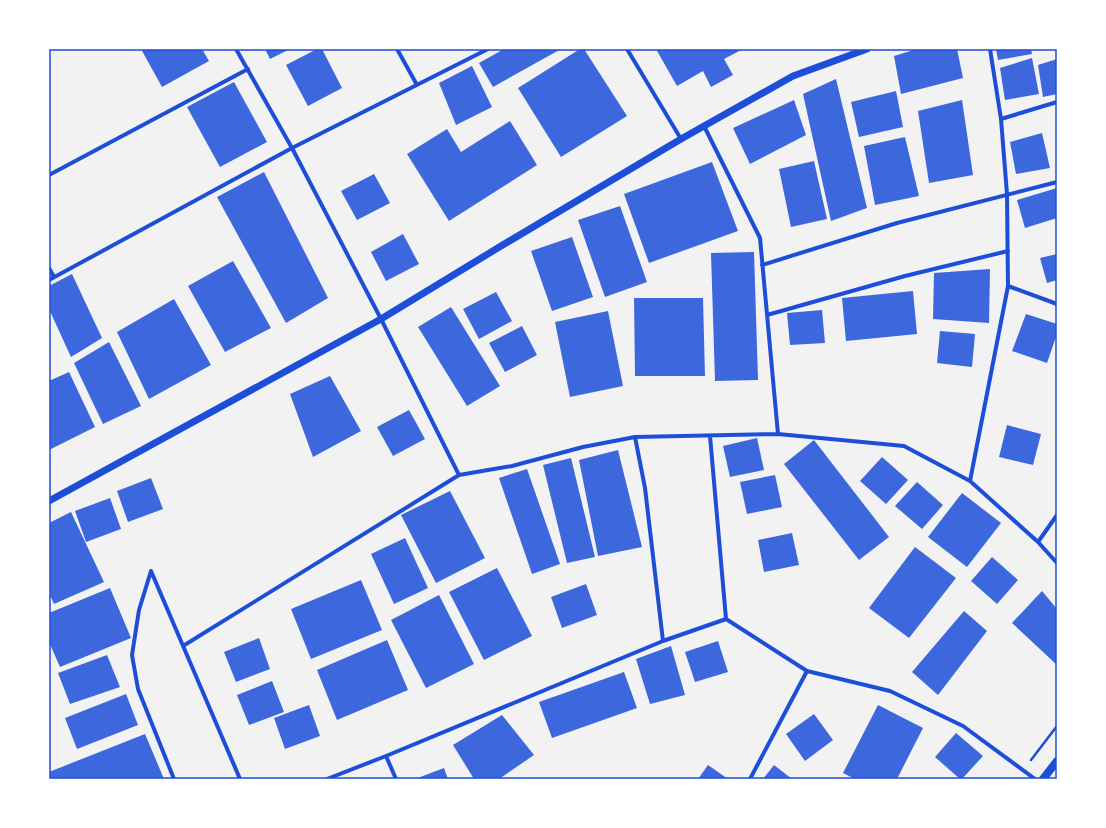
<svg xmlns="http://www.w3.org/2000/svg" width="1106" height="828" font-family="Inter,sans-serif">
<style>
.building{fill:#3d67dc}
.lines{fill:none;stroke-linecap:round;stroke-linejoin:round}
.path{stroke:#1d4ed8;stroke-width:2.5}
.minor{stroke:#1d4ed8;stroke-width:4}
.tertiary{stroke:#1d4ed8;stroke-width:7}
.secondary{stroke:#1d4ed8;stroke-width:8}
.neatline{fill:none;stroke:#1d4ed8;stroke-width:1.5}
</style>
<rect width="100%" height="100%" fill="#f2f2f2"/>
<path class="building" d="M141 49H202L209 61 162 87Z
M265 49H290L270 59Z
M317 49H322L342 88 308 106 286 65Z
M504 49H561L493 87 479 63Z
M580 49H584L627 116 561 157 518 88Z
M656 49H743L724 59 733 75 711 87 703 71 677 86Z
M917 49H957L963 78 901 94 894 56Z
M996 49H1031L1032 54 998 60Z
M1032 58 1039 94 1005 100 1000 68Z
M1057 59V94L1043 97 1038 65Z
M472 66 492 107 456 125 439 83Z
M836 79 867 208 831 221 803 94Z
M234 82 267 142 220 167 187 107Z
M896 91 903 127 859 137 851 102Z
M794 100 806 135 750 164 733 128Z
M962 100 973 175 929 183 918 111Z
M510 121 537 165 449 221 407 154 447 129 461 152Z
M1042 133 1050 168 1016 174 1010 142Z
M905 137 919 196 875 205 864 146Z
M814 161 827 219 791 227 779 169Z
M712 162 738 231 649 263 624 194Z
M264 172 328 298 286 323 217 197Z
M374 174 390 203 357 220 341 191Z
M1057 188V218L1025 228 1017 200Z
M620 206 647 282 605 297 578 220Z
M403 234 419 264 386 281 371 252Z
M572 237 593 297 552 311 531 251Z
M754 252 758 380 715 381 711 253Z
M1057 254V280L1047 283 1040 258Z
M233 261 271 328 225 352 188 286Z
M990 269 989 323 933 319 934 273Z
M72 274 102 338 71 357 49 309V286Z
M913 291 917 334 846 341 842 298Z
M496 292 512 321 479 339 463 309Z
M634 298H703L705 376H635Z
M174 299 211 365 149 399 117 332Z
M451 307 500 386 467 406 418 327Z
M822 310 825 343 790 345 787 313Z
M608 311 623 386 570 397 555 322Z
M1026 314 1057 324V334L1047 363 1012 351Z
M522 326 537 355 505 372 489 343Z
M940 331 975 334 972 367 937 363Z
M109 342 141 406 103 424 74 363Z
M69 372 95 427 49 450V381Z
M330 376 361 431 313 457 290 394Z
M409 410 425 439 393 456 377 427Z
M1007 425 1041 434 1033 465 999 457Z
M757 438 764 470 730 477 723 446Z
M814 440 889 537 859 560 784 464Z
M618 450 642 547 598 556 579 460Z
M882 457 908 480 886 504 860 481Z
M571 458 595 557 567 563 543 465Z
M527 469 560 564 532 574 499 478Z
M775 475 782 507 747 514 740 482Z
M151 478 163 509 128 522 117 491Z
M917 482 943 505 922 529 895 506Z
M450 491 485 558 436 583 401 515Z
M962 493 1001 523 967 567 928 537Z
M110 498 121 529 86 542 75 511Z
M71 512 104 582 54 604 49 593V523Z
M792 533 799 565 764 572 758 540Z
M405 538 428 588 394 604 371 554Z
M915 547 956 578 909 638 869 608Z
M992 557 1018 580 997 604 971 581Z
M497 568 532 636 484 660 449 592Z
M361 580 382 630 311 659 291 609Z
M586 584 597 615 562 628 551 597Z
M110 588 131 638 60 667 49 642V613Z
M1042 591 1057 609V665L1012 623Z
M439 595 474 664 426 688 391 620Z
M964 611 987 631 938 695 912 672Z
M259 638 270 669 236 682 224 652Z
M387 640 408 690 337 720 317 670Z
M718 641 728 672 695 682 685 652Z
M671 646 685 695 650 704 636 659Z
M107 655 120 687 70 704 58 673Z
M624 672 637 708 552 738 539 702Z
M272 681 284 712 249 725 237 695Z
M126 694 138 725 77 749 65 718Z
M309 705 320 736 285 749 274 718Z
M878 705 923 728 897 779H855L843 773Z
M814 714 833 740 805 761 786 734Z
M502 715 534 755 499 779H474L453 745Z
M956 733 983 756 962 779H960L935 757Z
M145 734 164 779H49V772Z
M708 765 728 779H698Z
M774 765 792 779H763Z
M444 768 448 779H415Z"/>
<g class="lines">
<path class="path" d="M1031 760 1057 726"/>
<path class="minor" d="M236 49 292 148 381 319 459 475
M397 49 417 85
M627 49 681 139
M1001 119 1057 102
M704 126 760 238 778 434
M49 175 248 69
M762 265 897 223 1057 182
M49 268 54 277
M49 280 292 148 488 49
M1008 286 1057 304
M767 315 905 276 1008 251
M710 436 726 619
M635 437 645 488 663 641
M970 481 1008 286 1007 194 1001 119 990 49
M1038 542 1057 515
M151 571 240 779
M151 571 139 610 132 655 138 689 174 779
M183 646 459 475 512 466 583 447 635 437 778 434 904 446 970 481 1038 542 1057 563
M386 756 396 779
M327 779 386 756 663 641 726 619 807 671 890 691 963 726 1035 779
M750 779 807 671"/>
<path class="tertiary" d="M49 501 381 319 501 246 681 139 793 76 867 49"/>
<path class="secondary" d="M1043 779 1057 761"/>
</g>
<rect width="1106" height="828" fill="none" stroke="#ffffff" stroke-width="100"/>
<rect x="50" y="50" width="1006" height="728" class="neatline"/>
</svg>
